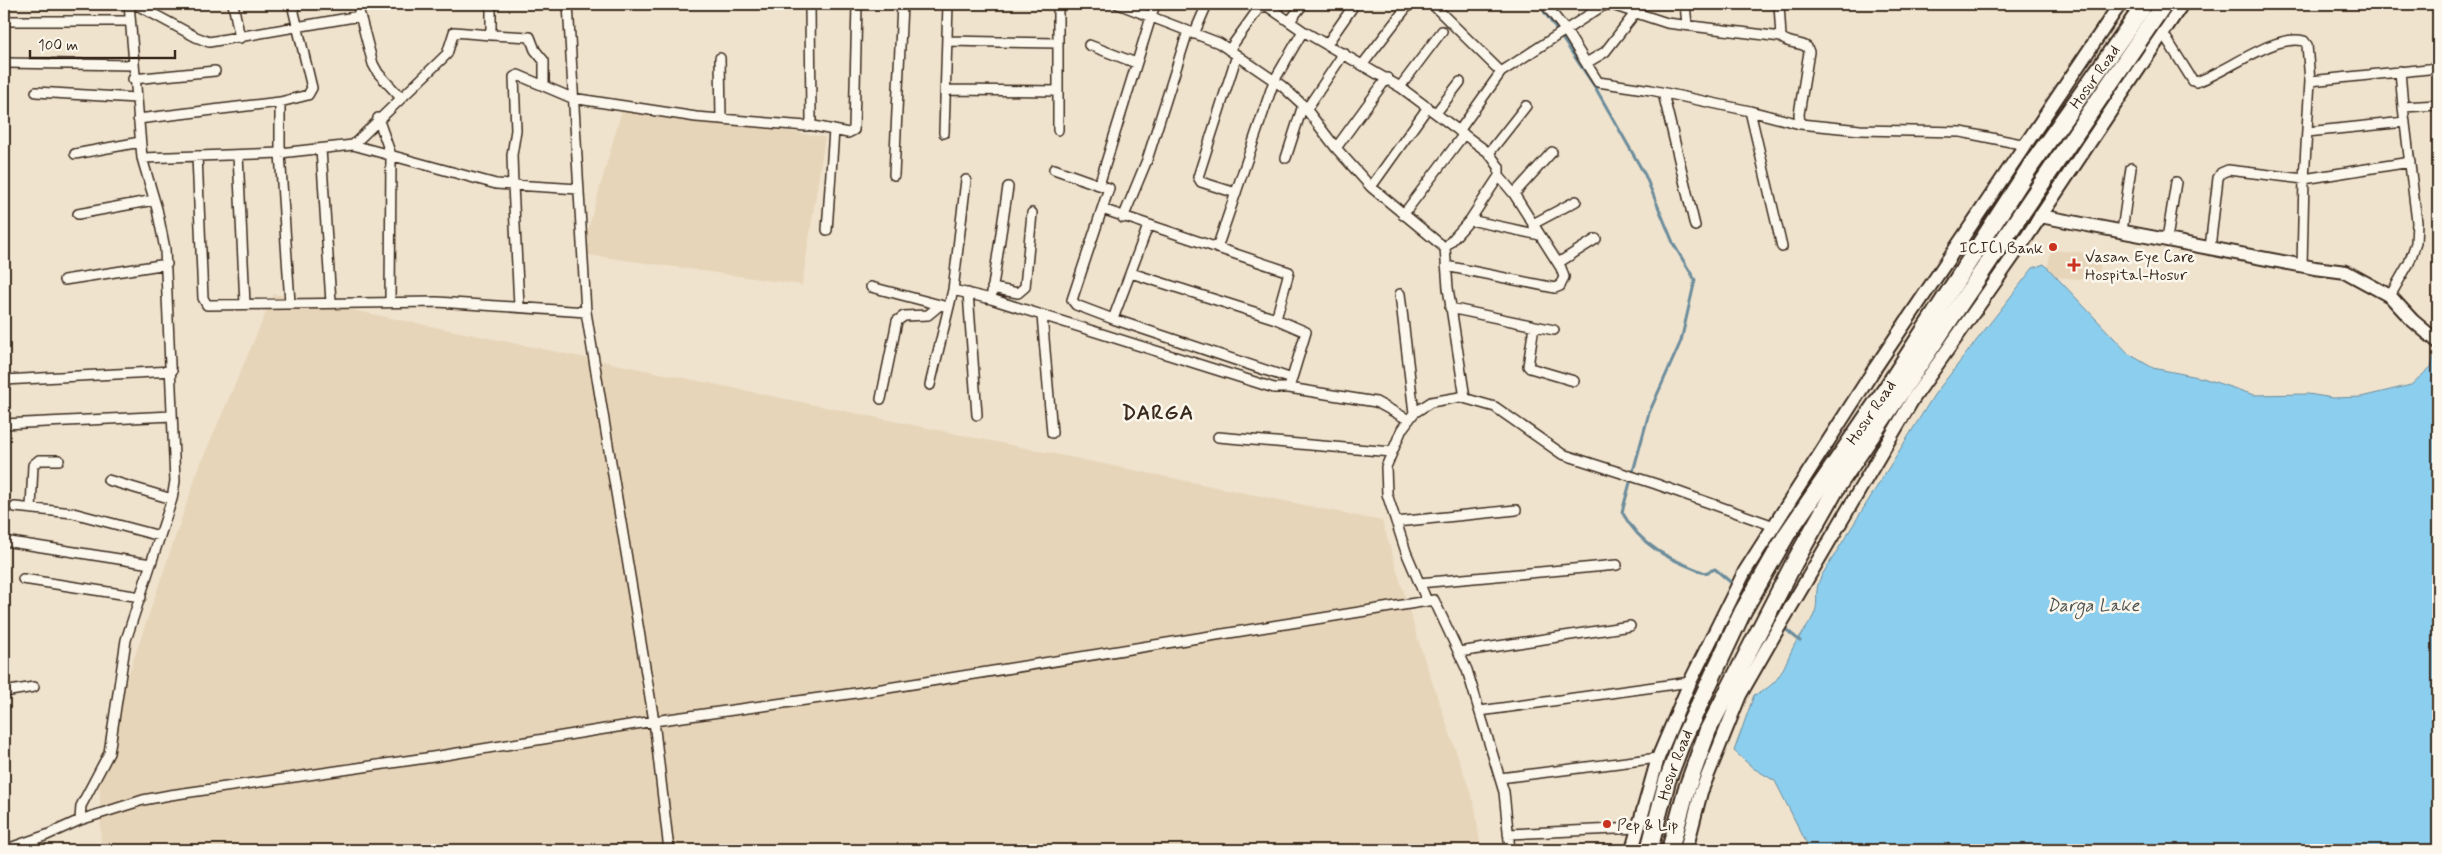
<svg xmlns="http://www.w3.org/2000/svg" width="2442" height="854" font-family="Mynerve,sans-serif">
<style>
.built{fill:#e7d5b9}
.water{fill:#8cceee;stroke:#6c8c9b}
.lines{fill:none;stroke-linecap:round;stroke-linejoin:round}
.stream{stroke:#6c8c9b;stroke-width:3}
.street-casing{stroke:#3b2a1e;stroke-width:12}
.secondary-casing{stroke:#3b2a1e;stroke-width:16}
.highway-casing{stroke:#3b2a1e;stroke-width:20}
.street{stroke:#fbf7ec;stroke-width:9}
.secondary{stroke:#fbf7ec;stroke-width:12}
.highway{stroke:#fbf7ec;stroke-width:16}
.highway-bridge-casing{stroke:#3b2a1e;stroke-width:20;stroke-linecap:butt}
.highway-bridge{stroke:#fbf7ec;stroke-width:16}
.poi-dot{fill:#c8321e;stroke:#fbf7ec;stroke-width:2}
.labels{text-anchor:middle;stroke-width:5;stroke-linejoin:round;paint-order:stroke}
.street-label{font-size:16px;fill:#3b2a1e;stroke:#fbf7ec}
.poi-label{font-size:16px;fill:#3b2a1e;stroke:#fbf7ec;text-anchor:start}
.water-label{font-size:18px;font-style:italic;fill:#4f5352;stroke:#fbf7ec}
.district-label{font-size:21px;font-weight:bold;letter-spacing:1px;fill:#3b2a1e;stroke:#fbf7ec}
</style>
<rect width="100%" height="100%" fill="#efe3ce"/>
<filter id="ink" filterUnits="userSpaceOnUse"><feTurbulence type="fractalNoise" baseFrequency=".02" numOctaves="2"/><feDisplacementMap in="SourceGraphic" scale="10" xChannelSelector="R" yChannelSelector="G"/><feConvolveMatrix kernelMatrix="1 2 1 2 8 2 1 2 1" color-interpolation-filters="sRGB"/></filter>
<g filter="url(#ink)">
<path class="built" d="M623 106 825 137 802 285 581 254Z
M2051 250 2101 254 2099 281 2046 276Z
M274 294 1382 521 1422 652 1475 806 1481 850H101L99 761 199 467Z"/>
<path class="water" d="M2044 264 2129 354 2153 368 2203 378 2254 395 2308 394 2333 398 2361 397 2411 385 2431 367 2438 342V850H1810L1775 781 1753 768 1734 751 1754 695C1783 683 1782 667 1796 642 1802 633 1811 623 1815 612 1819 600 1813 591 1822 575L1934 395 2033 268Z"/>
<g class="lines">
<path class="stream" d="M1539 4 1595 87 1645 175 1674 245 1695 280 1681 341 1649 413 1622 512C1641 547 1669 559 1705 573L1715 569 1735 586
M1783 627 1800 641"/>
<defs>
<path id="street" d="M135 4 196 37 209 42 360 16
M233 4 240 38
M357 4 373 64 378 73 401 98
M568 4 586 312 654 721 669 850
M1118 4 1219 43 1282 86 1303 105 1336 148 1371 187 1445 248
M1155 4 1099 185 1109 188 1072 300 1076 305 1113 319 1292 379
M1432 4 1501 72 1601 7 1609 4 1667 23 1781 37
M1545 4 1566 31 1598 82 1651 90 1750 111 1800 124 1860 130 1961 132 2026 145
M1685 4 1687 25
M1779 4 1781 37C1787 44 1799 42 1807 47L1809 52 1799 114 1800 124
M4 21H128
M1290 21 1303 4
M2161 30 2193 81 2196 82C2226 73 2274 33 2304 41L2307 45 2310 81 2304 179 2302 266
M1442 31 1400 87 1489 153 1499 167V176L1470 220 1445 248 1448 288 1465 398
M1194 34 1207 4
M491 35 530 37 535 50 544 61V86
M948 41 1058 43
M1327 44 1352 8
M1089 45 1136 63
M1229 50 1259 8 1267 6 1303 31 1400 87
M720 58 721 119
M1588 62 1605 52 1636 12
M4 63 133 65
M1363 64 1409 4
M2400 71 2403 107
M133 79 215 71
M2310 81 2438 68
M946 90 1058 91
M36 92 136 98
M1663 93 1695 226
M1306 110 1344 53
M1750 111 1782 247
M1436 113 1460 82
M378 118 391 155 390 302
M138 119 280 102
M809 125 848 133 854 130 857 4
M1058 130V4
M1459 131 1501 72
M2307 132 2405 122
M944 133 948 4
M353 145 447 54 454 32 491 35V4
M1336 148 1387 78
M321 149 331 302
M1489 153 1526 106
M75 154 140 142
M238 155 245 304
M197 156 203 298 207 305 437 302 586 312
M142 158 280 153 353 145 496 184 579 189
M1286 158 1303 105
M1054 169 1099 185
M894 175 902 4
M1371 187 1428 107
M1236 193 1201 182 1198 177 1237 55
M1514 194 1552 152
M1102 209 1289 272 1276 319 1306 332 1289 388 1376 402 1409 420
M78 214 154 200
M1403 215 1464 134
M1123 218 1147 160 1188 31
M1470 220 1540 235
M1533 224 1576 201
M827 230 834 130
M2122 231 2131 168
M2167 239 2176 182
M1217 248 1274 81 1303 31
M2210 248 2218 178 2221 173 2228 170 2304 179 2410 162
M1558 263 1596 239
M1446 266 1555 288 1560 286 1564 277 1561 268 1514 194 1499 176
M1131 273 1276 319
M64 280 167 264
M871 287 944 306
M992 288 1018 293 1025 287 1032 213
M953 290 991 299 1274 388H1289
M968 293 977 415
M1400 294 1414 413
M2390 296 2409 263 2416 243 2417 222 2403 107 2438 105
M991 299 1008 187
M290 303 280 153V102L308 95 312 88 292 4
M519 306 513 185 512 155 516 130 514 77 518 75 572 98 696 117 806 126 809 125 811 120 810 4
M1450 308 1554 330
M1042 315 1052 433
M1113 319 1148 226
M1534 326 1528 366 1530 368 1574 381
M4 380 172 371
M930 385 953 290 966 180
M881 399 897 321 904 316 928 315 940 305
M4 424 172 416
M1218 437 1392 452
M108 480 172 499
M15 507 73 513 160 536
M31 508 33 465 39 460H59
M1396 522 1516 510
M4 541 151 564
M23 579 141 597
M1419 583 1617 565
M1427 601 1406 552 1387 494 1386 467 1402 429 1414 413 1431 402 1460 397 1495 407 1562 454 1656 484 1774 526
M1459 652 1630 626
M4 692 34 687
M1480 711 1690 682
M1500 778 1658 758
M80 820 143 800 170 795 433 757 654 721 863 692 1434 600 1467 670 1504 792 1510 850
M1508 834 1637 828
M4 850 47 835 80 820 81 806 109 753 126 640 172 499 175 481 165 249 157 209 142 158 129 4"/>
<path id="secondary" d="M2040 216 2315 268 2346 272 2390 296 2412 320 2438 342
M1632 850 1658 758 1690 682 1745 571 1875 368 2120 4
M1686 850 1701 792 1740 695 1776 632 1913 399 2026 238 2182 4"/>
<g id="highway">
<path id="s1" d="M1649 850 1667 781 1683 739 1743 611 1787 534 1889 385 2030 167"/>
<path d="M1670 850 1686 791 1708 730 1794 563 1838 485 2044 180"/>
</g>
</defs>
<use href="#street" class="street-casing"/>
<use href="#secondary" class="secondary-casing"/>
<use href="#highway" class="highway-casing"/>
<use href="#street" class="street"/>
<use href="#secondary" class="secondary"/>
<use href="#highway" class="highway"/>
<defs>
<g id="highway-bridge">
<path id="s2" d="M2030 167 2141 10"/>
<path d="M2044 180 2164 4"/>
</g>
</defs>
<use href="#highway-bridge" class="highway-bridge-casing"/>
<use href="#highway-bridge" class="highway-bridge"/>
</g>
</g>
<g class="poi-dot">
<circle cx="2053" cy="247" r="5"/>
<path d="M2071.5 257.5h5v5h5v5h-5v5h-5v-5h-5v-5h5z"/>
<circle cx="1607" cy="824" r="5"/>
</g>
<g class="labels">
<g class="street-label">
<text dy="6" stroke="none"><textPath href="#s2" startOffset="111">Hosur Road</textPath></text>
<text dy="6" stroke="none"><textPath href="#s1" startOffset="494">Hosur Road</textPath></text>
<text dy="6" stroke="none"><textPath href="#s1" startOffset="89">Hosur Road</textPath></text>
</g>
<g class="poi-label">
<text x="2043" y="253" text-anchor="end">ICICI Bank</text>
<text x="2085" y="262">Vasan Eye Care<tspan x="2085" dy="18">Hospital-Hosur</tspan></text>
<text x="1617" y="830">Pep &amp; Lip</text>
</g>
<g class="water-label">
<text x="2093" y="611">Darga Lake</text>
</g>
<g class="district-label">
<text x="1158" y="419">DARGA</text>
</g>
</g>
<rect width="2442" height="854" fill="none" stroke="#fbf7ec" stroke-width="20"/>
<rect x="10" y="10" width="2422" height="834" fill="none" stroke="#3b2a1e" stroke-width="2" filter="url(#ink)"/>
<path d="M30 50v8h145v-8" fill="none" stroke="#3b2a1e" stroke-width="2.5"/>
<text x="38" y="50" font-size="15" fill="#3b2a1e" stroke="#fbf7ec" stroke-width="4" paint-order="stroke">100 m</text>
</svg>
